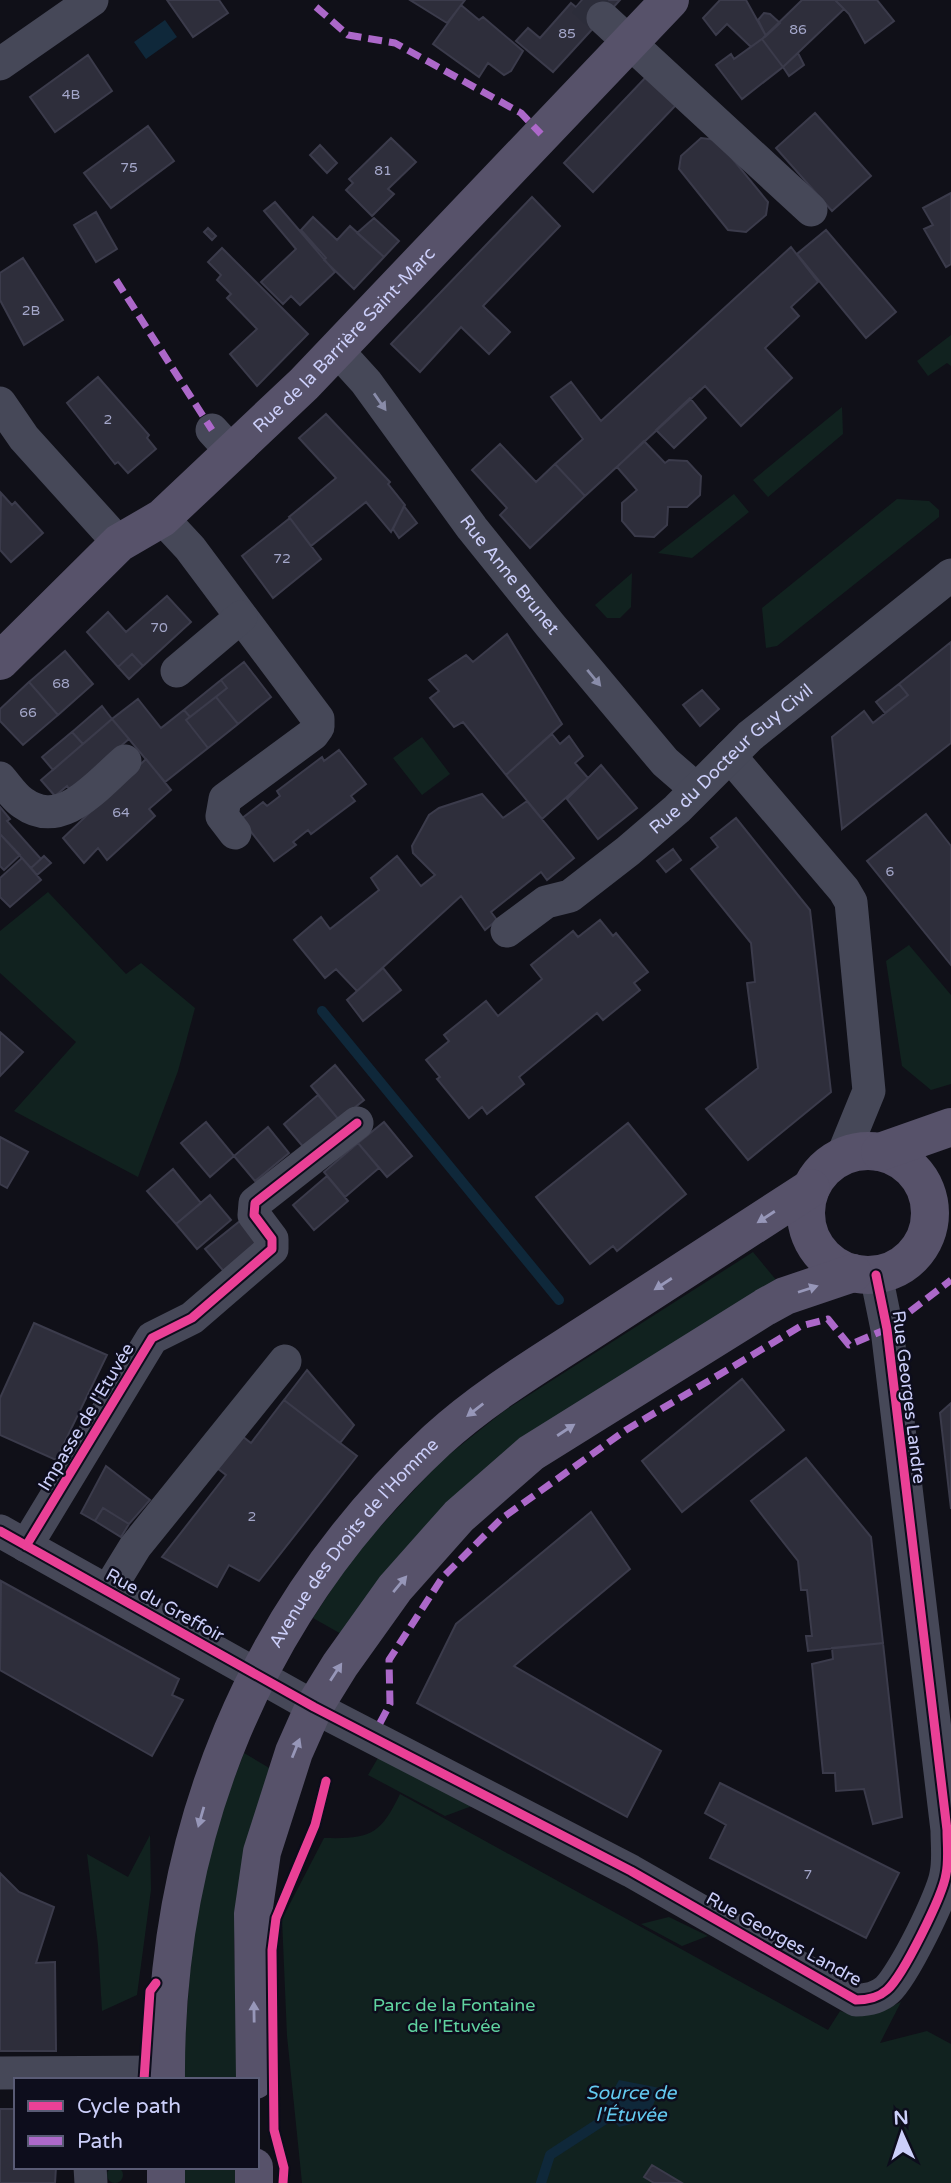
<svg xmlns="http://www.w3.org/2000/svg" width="951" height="2183" font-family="'Varela Round',sans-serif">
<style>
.green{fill:#11221f}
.water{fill:#0f283a}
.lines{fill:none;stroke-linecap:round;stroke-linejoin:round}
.stream{stroke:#0f283a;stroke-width:10}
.building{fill:#2e2e3b;stroke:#3b3b4b;stroke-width:2}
.minor-tunnel{stroke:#2c2d3a;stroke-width:33;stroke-dasharray:33 17;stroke-linecap:butt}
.minor{stroke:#464858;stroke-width:33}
.major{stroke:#57526a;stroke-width:38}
.quiet{stroke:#ac68c9;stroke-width:7;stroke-dasharray:14 7;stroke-linecap:butt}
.cycleway-casing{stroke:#0d0d1c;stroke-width:13}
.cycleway{stroke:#ea4096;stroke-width:9}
.oneway{fill:#898ca9}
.oneway2{fill:#9797b9}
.labels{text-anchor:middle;stroke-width:5;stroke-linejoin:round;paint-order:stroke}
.number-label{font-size:14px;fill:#a4a7ca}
.street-label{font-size:18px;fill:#cccffa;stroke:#0d0d1c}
.park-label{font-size:18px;fill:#60d3a0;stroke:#0d0d1c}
.water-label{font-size:19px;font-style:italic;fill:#63caf1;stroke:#0d0d1c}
</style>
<rect width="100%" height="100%" fill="#101018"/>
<path class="green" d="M951 335V366L947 363 928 376 917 361Z
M842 407 843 434 768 497 753 480Z
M734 494 749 512 692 558 658 553Z
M897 499 929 501 939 510V517L777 646 766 648 762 608Z
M632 573 631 607 620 618H607L595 605Z
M422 737 450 774 422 795 393 758Z
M48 892 126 974 141 963 195 1008 178 1071 138 1177 14 1111 76 1042 0 973V931Z
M909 945 951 995V1084L931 1090 902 1066 886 961Z
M753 1252 777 1281 629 1371 343 1635 313 1618 354 1555 441 1461 504 1411Z
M244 1753 271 1769 237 1901 234 1940 239 2080H182L194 1917 216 1826Z
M378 1758 472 1806 445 1816 368 1775Z
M400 1794 828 2030 840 2011C863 2018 880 2012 901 2002L880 2043 927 2031 951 2044V2183H302L287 2036 282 1919 324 1838C369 1839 380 1836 400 1794Z
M150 1835 151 1890 137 1995 102 2011 98 1945 87 1854 128 1877Z
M669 1917 708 1936 682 1946 641 1924Z
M107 2175a8 8 0 1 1 16 0a8 8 0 1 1-16 0Z
M181 2167H239L238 2183H181Z"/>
<path class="water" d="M165 20 177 37 146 59 134 42Z
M619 2080 660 2088 647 2120 619 2127 603 2109Z"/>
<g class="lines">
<path class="stream" d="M322 1011 559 1300
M541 2183 550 2155 610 2116"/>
</g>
<path class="building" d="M167 0H219L228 13 193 37Z
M410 0H465L447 23Z
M582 0H595L609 12 597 24 576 7Z
M595 0H620L609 12Z
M720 0H746L766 36 751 47 727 24 716 35 703 18Z
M802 0H835L844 9 783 67 762 39Z
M835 0H877L894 21 865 43 849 14Z
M571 3 597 24 553 72 516 41 528 28 540 38Z
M461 5 479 20 483 17 523 51 511 71 504 75 488 63 479 77 433 44Z
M764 13 770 14 780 23 766 36 758 20Z
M762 39 783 67 742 99 716 65 731 54 734 59Z
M798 53 804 65 789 76 783 67Z
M88 55 112 91 55 132 30 97Z
M647 76 676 105 593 192 564 163Z
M815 113 871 176 832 211 776 148Z
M148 126 174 161 111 208 84 173Z
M391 138 416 162 388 189 394 194 372 216 346 190 353 183 349 179Z
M701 138 717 140 768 202 766 215 746 232 728 230 679 169 681 156Z
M320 145 337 163 327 173 310 155Z
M951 193V264L946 267 924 229 933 225 923 208Z
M532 197 560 226 483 306 510 332 489 354 461 327 420 372 391 344Z
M275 202 335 272 300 305 291 296 283 304 261 282 296 249 264 211Z
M96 212 117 249 96 262 74 225Z
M313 217 337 240 350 226 384 257 354 289 324 260 326 258 301 230Z
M374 218 399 241 384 257 357 233Z
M208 228 216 236 212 240 204 232Z
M826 230 896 312 866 338 797 254Z
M791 247 818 282 791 307 799 316 765 348 792 378 741 426 705 386 585 496 555 464 583 439 551 397 571 382 601 421Z
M222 248 308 334 257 386 230 354 257 329 227 298 231 294 217 280 221 275 208 262Z
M23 258 63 320 24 345 0 300V273Z
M98 377 149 435 147 438 156 449 128 473 118 462 115 464 67 403Z
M690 398 706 418 674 448 656 430Z
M326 414 390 482 388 484 405 505 391 532 366 502 311 546 289 517 336 478 299 438Z
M644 441 665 463 669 460 687 461 701 476 700 495 687 507H668L667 525 654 537 635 536 622 521V503L637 490 617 467Z
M500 444 536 482 555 464 585 496 530 548 500 515 507 508 472 470Z
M1 493 12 505 15 502 43 533 11 562 0 550Z
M404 506 417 523 399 538 393 529Z
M290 518 321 559 273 598 242 556Z
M167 596 191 622 143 666 132 654 118 667 87 632 108 612 126 632Z
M507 634 562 724 506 775 463 722 454 727 430 698 439 691 429 680 466 655 473 662Z
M951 642V743L842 829 832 737 864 711 873 723 908 695 899 684Z
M65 651 93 684 58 715 29 682Z
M132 654 143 666 129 679 118 667Z
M244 662 271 697 238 724 216 697 227 688 221 680Z
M221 680 227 688 190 717 184 710Z
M29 682 58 715 23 745 0 721V709Z
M899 684 908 695 885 713 876 702Z
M702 690 719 709 700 726 683 705Z
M216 697 238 724 208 748 186 720Z
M138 699 161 728 184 710 190 717 186 720 208 748 165 782 112 719Z
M102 706 112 719 83 744 72 732Z
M112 719 129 739 70 790 67 786 55 796 41 780Z
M72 732 83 744 53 770 42 757Z
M552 734 560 744 569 736 583 756 575 763 588 778 542 819 506 775Z
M339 750 366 784 351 796 355 801 311 834 308 830 293 842 296 845 274 861 241 819 263 802 267 806 280 796 277 791 322 757 324 761Z
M146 759 171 790 149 809 155 816 107 860 98 848 84 863 63 838Z
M601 765 637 808 598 839 567 799Z
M482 794 503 818 527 801 574 858 547 880 541 872 491 912 497 920 485 930 461 896 357 991 336 969 325 978 294 940 321 917 330 929 379 890 371 878 397 856 421 886 435 875 413 853 412 846 429 815 439 808Z
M0 807 10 819 7 821 41 859 31 868 0 834Z
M926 814 951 846V965L867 861Z
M736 818 810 910 831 1092 748 1160 706 1109 758 1068 747 983 755 982 751 943 691 869 718 847 711 838Z
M0 834 20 855 4 870 0 866Z
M673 849 681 860 666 872 657 861Z
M44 856 51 863 37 875 31 868Z
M22 858 41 880 10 907 0 897V878Z
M600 920 613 936 616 933 648 972 634 983 640 990 603 1020 597 1013 519 1077 524 1084 487 1114 482 1107 469 1118 437 1079 440 1077 426 1060 449 1041 444 1035 486 1001 498 1016 542 979 531 965 573 931 578 937Z
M383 968 401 990 363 1021 347 1000Z
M0 1032 23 1052 0 1076Z
M335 1065 364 1100 339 1120 311 1086Z
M318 1095 339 1120 305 1149 284 1124Z
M206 1122 234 1156 210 1177 181 1143Z
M384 1122 412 1156 387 1177 358 1143Z
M628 1123 686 1194 617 1251 613 1246 590 1264 536 1197Z
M268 1127 289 1153 255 1181 234 1156Z
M0 1137 28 1152 7 1188 0 1184Z
M358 1143 379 1168 345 1197 324 1172Z
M173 1169 201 1203 176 1224 147 1191Z
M327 1176 348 1201 314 1230 293 1205Z
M210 1195 231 1220 197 1249 176 1224Z
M240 1221 261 1245 226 1274 205 1249Z
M34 1323 107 1355 56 1460 0 1435V1398Z
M307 1370 354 1425 340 1443 284 1400Z
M742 1379 784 1430 682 1512 642 1461Z
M284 1400 357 1456 259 1581 229 1565 217 1587 162 1557 226 1475 217 1468 242 1436 251 1443Z
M951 1403V1509L940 1413Z
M806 1458 871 1537 883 1643 808 1651 806 1636H812L807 1590H801L798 1561 751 1501Z
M106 1466 150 1500 129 1524 103 1508 95 1521 81 1513Z
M103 1508 129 1524 121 1537 95 1521Z
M591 1512 630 1569 514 1666 661 1751 627 1817 417 1703 456 1624Z
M1 1581 179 1679 172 1695 183 1700 152 1756 0 1670Z
M883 1643 902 1817 873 1824 864 1789 836 1791 835 1773H823L812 1664 833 1659 832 1648Z
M720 1783 899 1873 866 1938 710 1858 726 1825 705 1813Z
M0 1873 19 1892 54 1907 36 1963 55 1962 56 2051H0Z
M0 2109H16V2167H56L55 2183H0Z
M652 2165 682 2183H654L644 2177Z"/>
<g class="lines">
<path class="minor-tunnel" d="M583 0 603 18"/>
<g class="minor">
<path d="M603 18 811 210"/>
<path d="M0 64 92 0"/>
<path id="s1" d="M336 349 366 382 472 528 550 625 665 762 695 788"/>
<path d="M0 403 24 438 119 543"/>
<path d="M212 430 232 452"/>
<path d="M162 518 190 548 318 719V727L313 734 225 799 222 816 235 833"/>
<path d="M177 671 241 617"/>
<path d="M730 756 844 890 851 902 869 1091 842 1157"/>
<path d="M0 778C7 786 14 797 23 803 62 831 97 785 125 761"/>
<path id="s2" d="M507 931 546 902 570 896 628 851 677 809 750 736 951 575"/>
<path d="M0 1531 314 1707 631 1871 856 2000C867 2000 878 1998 887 1990 903 1976 943 1895 946 1874 949 1860 947 1844 947 1830L887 1329 876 1275"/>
<path d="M26 1546 152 1338 192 1318 272 1249V1239L254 1215 255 1203 357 1123"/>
<path d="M108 1591 135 1547 285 1361"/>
<path d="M0 2073 166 2072"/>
<path d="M90 2167 91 2183"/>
</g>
<g class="major">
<path id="s3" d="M0 661 119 543 162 518 304 384 670 0"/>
<circle cx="868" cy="1213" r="62"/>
<path d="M880 1152 951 1127"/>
<path id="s4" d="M166 2080C164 1833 255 1609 437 1440 484 1397 541 1363 595 1328 667 1282 739 1235 811 1188"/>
<path d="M255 2080 253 1914 262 1852 294 1752 314 1707 340 1665 395 1588 459 1516 531 1453 765 1307 785 1296 853 1273"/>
<path d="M166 2183V2167"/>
<path d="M254 2183V2167"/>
</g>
<path class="quiet" d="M316 7 348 35 395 43 521 113 541 134
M116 280 212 430
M380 1723 390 1704 389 1660 442 1578 501 1519 626 1430 801 1326 828 1319 849 1345 887 1329 951 1280"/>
<defs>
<path id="cycleway" d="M0 1531 314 1707 631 1871 856 2000C867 2000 878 1998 887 1990 903 1976 943 1895 946 1874 949 1860 947 1844 947 1830L887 1329 876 1275
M26 1546 152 1338 192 1318 272 1249V1239L254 1215 255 1203 357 1123
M144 2080 150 1991 156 1983
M283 2183 284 2168 274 2130 272 1950 276 1918 315 1825 326 1781"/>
</defs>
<use href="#cycleway" class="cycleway-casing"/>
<use href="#cycleway" class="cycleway"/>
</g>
<defs><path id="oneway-solid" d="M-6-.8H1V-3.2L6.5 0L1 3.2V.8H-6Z" transform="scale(1.75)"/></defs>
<g class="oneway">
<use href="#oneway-solid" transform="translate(380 402) rotate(55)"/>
<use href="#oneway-solid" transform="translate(594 678) rotate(50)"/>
</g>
<g class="oneway2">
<use href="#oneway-solid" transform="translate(766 1217) rotate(147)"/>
<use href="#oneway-solid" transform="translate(663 1284) rotate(147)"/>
<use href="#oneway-solid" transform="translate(808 1289) rotate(-18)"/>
<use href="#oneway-solid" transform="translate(475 1410) rotate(142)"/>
<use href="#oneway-solid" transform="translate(566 1430) rotate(-33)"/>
<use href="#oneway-solid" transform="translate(400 1584) rotate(-50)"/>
<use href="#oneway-solid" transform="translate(336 1672) rotate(-57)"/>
<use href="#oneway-solid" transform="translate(296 1748) rotate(-68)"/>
<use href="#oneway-solid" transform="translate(201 1817) rotate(106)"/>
<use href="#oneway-solid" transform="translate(254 2012) rotate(-91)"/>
</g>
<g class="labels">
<g class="number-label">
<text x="798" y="34">86</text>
<text x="567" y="38">85</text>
<text x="71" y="99">4B</text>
<text x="129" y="172">75</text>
<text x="383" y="175">81</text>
<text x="31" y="315">2B</text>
<text x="108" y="424">2</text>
<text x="282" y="563">72</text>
<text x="159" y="632">70</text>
<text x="61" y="688">68</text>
<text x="28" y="717">66</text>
<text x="121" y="817">64</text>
<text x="890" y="876">6</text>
<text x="252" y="1521">2</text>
<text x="808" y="1879">7</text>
</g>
<g class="street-label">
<text dy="6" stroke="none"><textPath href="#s3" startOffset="472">Rue de la Barrière Saint-Marc</textPath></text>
<text dy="6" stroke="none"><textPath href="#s1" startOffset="285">Rue Anne Brunet</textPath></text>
<text dy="6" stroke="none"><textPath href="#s2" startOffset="285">Rue du Docteur Guy Civil</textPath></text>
<text transform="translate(909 1397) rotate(83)" y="6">Rue Georges Landre</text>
<text transform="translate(86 1417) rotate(-59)" y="6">Impasse de l'Etuvée</text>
<text dy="6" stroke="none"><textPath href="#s4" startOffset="583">Avenue des Droits de l'Homme</textPath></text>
<text transform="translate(165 1605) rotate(29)" y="6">Rue du Greffoir</text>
<text transform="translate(784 1939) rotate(29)" y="6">Rue Georges Landre</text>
</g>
<g class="park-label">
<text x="454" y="2011">Parc de la Fontaine<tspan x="454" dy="21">de l'Etuvée</tspan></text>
</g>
<g class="water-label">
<text x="631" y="2099">Source de<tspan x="631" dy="22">l'Étuvée</tspan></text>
</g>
</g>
<rect x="14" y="2078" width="245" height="91" fill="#0d0d1c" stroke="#595b75" stroke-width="2"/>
<rect x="28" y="2101" width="35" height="10" fill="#ea4096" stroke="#595b75" stroke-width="2"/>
<text x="77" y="2113" font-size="21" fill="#cccffa">Cycle path</text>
<rect x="28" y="2136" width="35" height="10" fill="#ac68c9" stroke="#595b75" stroke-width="2"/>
<text x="77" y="2148" font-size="21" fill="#cccffa">Path</text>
<g transform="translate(902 2134) rotate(357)" stroke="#0d0d1c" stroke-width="5" paint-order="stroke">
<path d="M0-5L12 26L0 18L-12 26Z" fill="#cccffa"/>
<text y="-10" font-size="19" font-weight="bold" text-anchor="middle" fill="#cccffa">N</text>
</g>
</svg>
